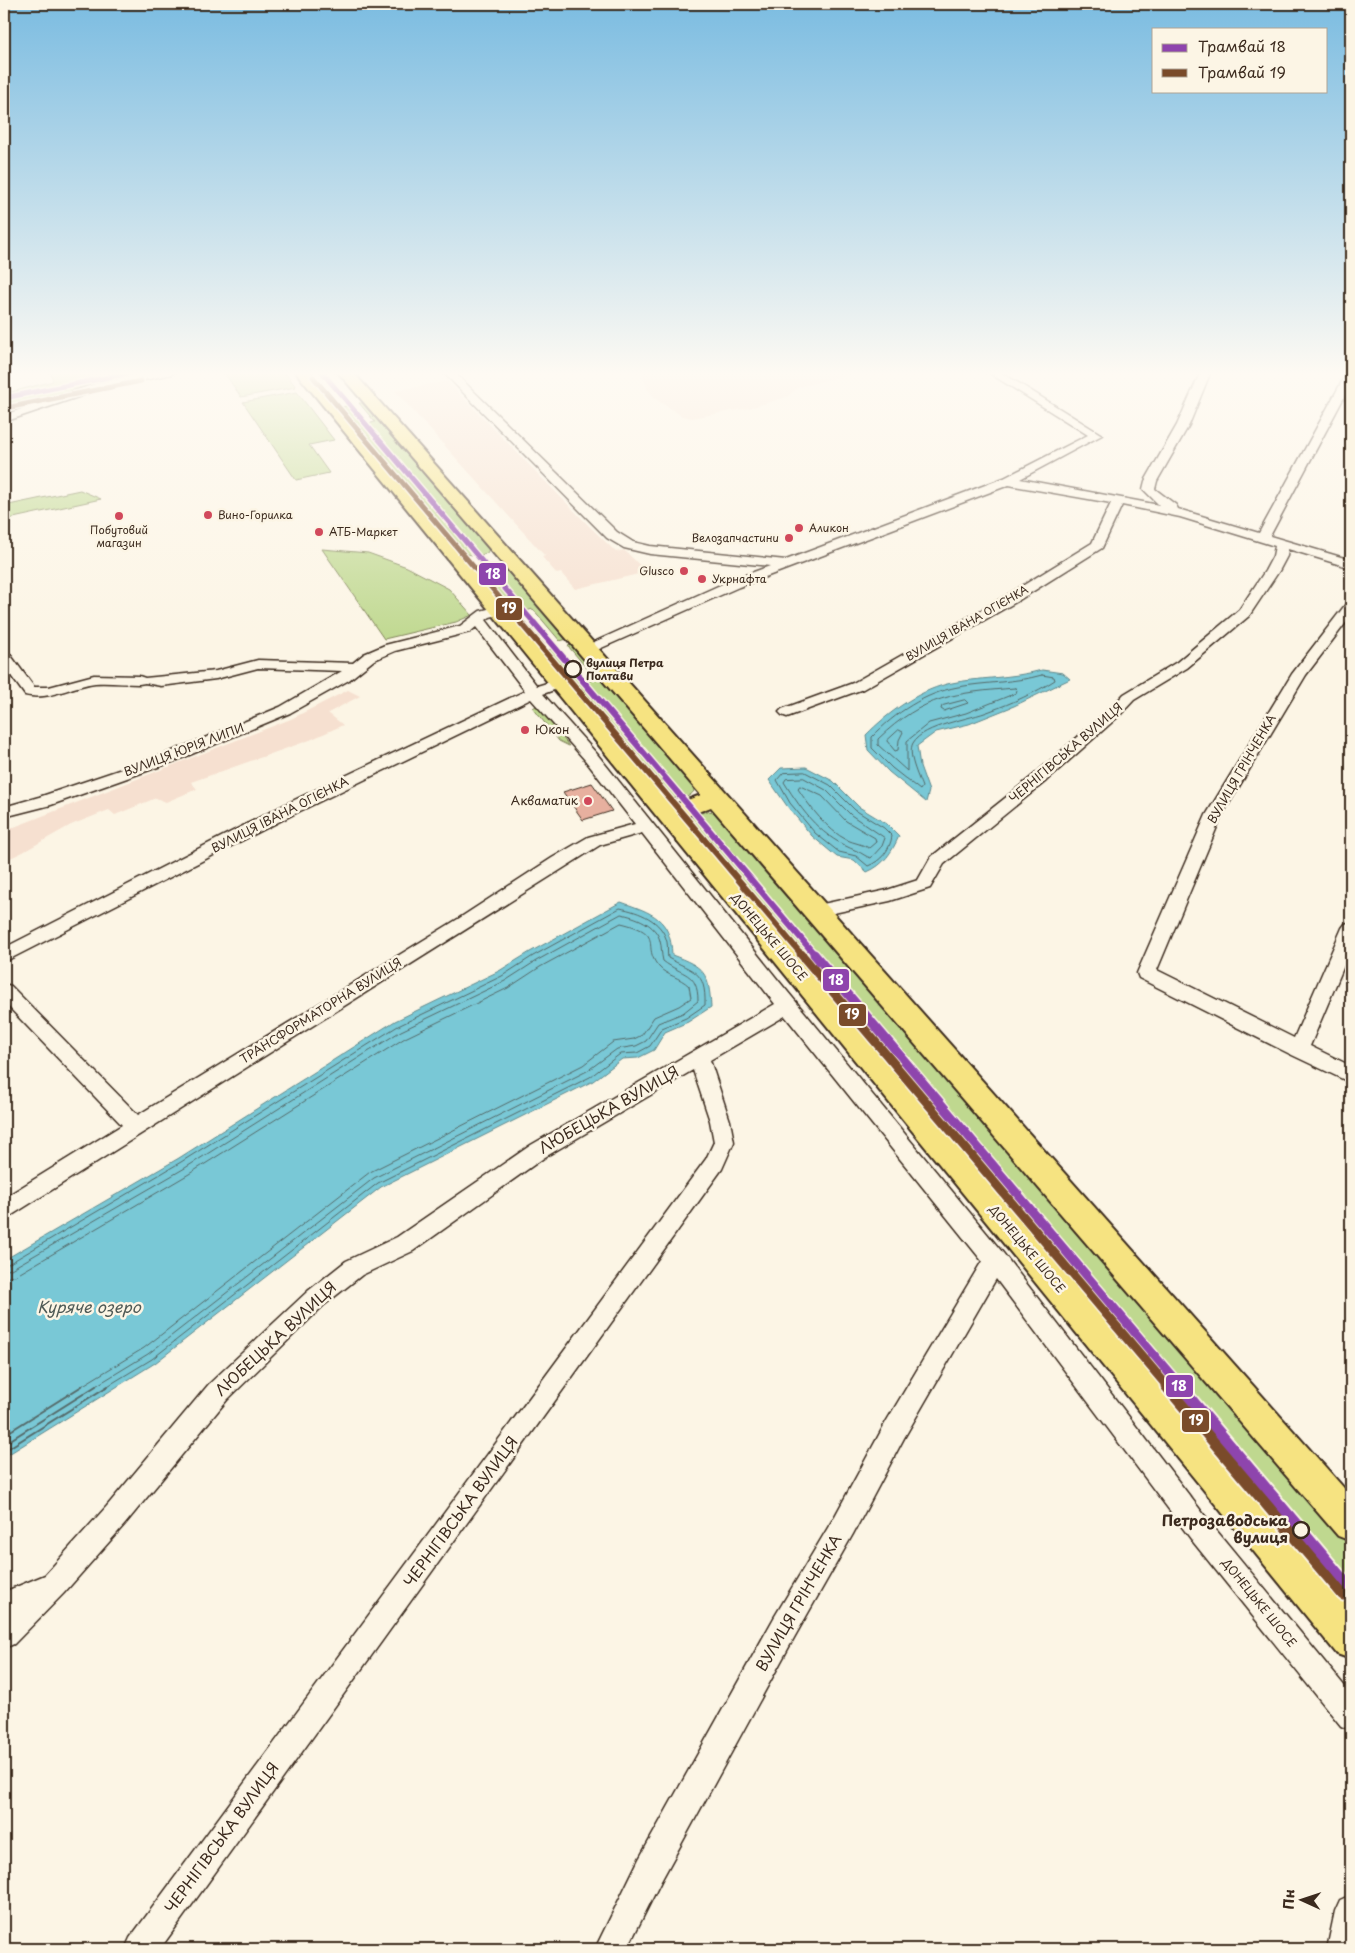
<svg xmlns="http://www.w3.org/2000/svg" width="1355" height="1953" font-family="'Playpen Sans',sans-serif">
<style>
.built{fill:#f6e0d0}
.green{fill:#bfd88f;stroke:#7d8156}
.water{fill:#79c8d6;stroke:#60898c}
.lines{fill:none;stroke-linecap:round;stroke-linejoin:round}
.shore-far1{stroke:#546968;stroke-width:1}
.shore{stroke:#546968;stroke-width:2}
.building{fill:#e7b09f;stroke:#3b2a1e}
.minor-casing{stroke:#3b2a1e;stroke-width:3}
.highway-casing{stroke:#3b2a1e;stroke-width:4}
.minor{fill:#fcf5e5;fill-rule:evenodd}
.highway{fill:#f6e381;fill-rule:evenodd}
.tram-1-far3-casing{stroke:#fcf5e5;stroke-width:8}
.tram-1-far2-casing{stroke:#fcf5e5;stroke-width:9}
.tram-1-far1-casing{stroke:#fcf5e5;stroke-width:12}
.tram-1-casing{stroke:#fcf5e5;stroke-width:15}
.tram-2-far3-casing{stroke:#fcf5e5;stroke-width:8}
.tram-2-far2-casing{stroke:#fcf5e5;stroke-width:9}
.tram-2-far1-casing{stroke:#fcf5e5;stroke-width:12}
.tram-2-casing{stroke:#fcf5e5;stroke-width:15}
.tram-1-far3{stroke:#8e44ad;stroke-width:5}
.tram-1-far2{stroke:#8e44ad;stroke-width:6}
.tram-1-far1{stroke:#8e44ad;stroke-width:9}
.tram-1{stroke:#8e44ad;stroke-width:11}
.tram-2-far3{stroke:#7a4b2a;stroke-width:5}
.tram-2-far2{stroke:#7a4b2a;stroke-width:6}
.tram-2-far1{stroke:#7a4b2a;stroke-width:9}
.tram-2{stroke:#7a4b2a;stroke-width:11}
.poi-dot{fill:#d1495b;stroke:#fcf5e5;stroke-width:2}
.stop-dot{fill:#fcf5e5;stroke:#3b2a1e;stroke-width:2.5}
.labels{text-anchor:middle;stroke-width:5;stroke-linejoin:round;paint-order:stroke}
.far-poi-label{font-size:11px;fill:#3b2a1e;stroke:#fcf5e5;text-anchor:start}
.far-street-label{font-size:11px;fill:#3b2a1e;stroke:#fcf5e5}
.far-stop-label{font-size:11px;font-weight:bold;fill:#3b2a1e;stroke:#fcf5e5;text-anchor:start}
.poi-label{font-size:12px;fill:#3b2a1e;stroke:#fcf5e5;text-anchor:start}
.street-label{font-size:12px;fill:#3b2a1e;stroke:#fcf5e5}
.near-street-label{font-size:15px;fill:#3b2a1e;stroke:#fcf5e5}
.near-stop-label{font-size:15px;font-weight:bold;fill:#3b2a1e;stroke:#fcf5e5;text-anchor:end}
.near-water-label{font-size:16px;font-style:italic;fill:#4e5955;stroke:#fcf5e5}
.line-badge{stroke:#fcf5e5;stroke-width:2}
.badge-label{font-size:14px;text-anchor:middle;font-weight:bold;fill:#fff}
</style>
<rect width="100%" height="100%" fill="#fcf5e5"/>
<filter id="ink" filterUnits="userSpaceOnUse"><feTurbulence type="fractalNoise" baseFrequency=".02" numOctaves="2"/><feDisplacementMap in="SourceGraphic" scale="10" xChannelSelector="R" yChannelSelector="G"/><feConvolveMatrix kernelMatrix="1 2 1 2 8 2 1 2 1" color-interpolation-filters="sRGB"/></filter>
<g filter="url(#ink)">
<path class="built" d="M652 371H862L799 387 787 397 749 408 692 418 682 416 657 400 648 390 642 375Z
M447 381 589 526 616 552 624 550 647 572 575 589 561 573 557 574 542 557 545 556 395 391Z
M348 690 360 696 328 713 343 725 310 740 191 782 197 789 166 802 156 798 115 815 109 810 71 825 23 852 4 861V831L291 719Z"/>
<path class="green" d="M50 371H148L89 385 20 408 4 405V394L53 381Z
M223 371H275L287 375 296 387 241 397Z
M297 392 334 440 309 445 329 473 296 480 243 402Z
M359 403H362L489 549 487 553 477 556 467 554 342 407 348 406 363 425 375 422Z
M80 490 101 499 4 520V506Z
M322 549 368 553 407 567 449 589 472 615 456 622 384 639Z
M494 566 504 568 567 639 560 641 533 609 518 613 545 645 541 646 481 574 485 568Z
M571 645 693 786 694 791C687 801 674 799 665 795L545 651 552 649 581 683 596 679 568 646Z
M536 706 539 707 569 746 559 741 533 708Z
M707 811 715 812 721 816 1351 1546V1613L691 826 690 821 693 816Z"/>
<path class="water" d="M1042 670 1063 673 1070 679 1014 706 969 724 936 732 917 746 920 766 929 791 926 802 889 772 868 750 866 735C888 713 916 692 947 684 978 677 1010 679 1042 670Z
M806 767 833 781 859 807 887 824 899 836C892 852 884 865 867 872L854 860 837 857 812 836 787 806 769 780 781 768Z
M621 902C652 913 671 918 672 955 704 967 709 972 711 1007L688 1022 665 1032 654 1050 638 1058 622 1059 593 1081 381 1187 155 1363 4 1457V1260L179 1158 395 1021 499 971 530 952Z"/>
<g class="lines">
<path class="shore-far1" d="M1042 675 1054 677 1055 680C1035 693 1012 703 990 711 971 719 923 725 913 743 907 754 918 776 922 787L920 790 892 768 872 748V737C895 713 925 693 958 687 986 682 1014 683 1042 675Z
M1015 688 1017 690 1016 693 966 713 929 723 907 741V771L878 745V739C924 695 955 693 1015 688Z
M965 700 968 703 944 711 941 709 942 706Z
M899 730 903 732 899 740 898 750 895 751 887 741Z
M805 772 830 785 855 810 884 828 892 836C890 850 881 861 868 866L856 856 839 852 815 833 790 803 777 780 783 773Z
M804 778 826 790 851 815 885 838 882 846 871 858C866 857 862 853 857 851 821 837 804 814 784 782L786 779Z
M800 786 822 796 846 821 875 838 876 842 869 848C862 844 854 843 847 840 827 830 810 807 798 789Z
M4 1264H8L181 1162 398 1026 502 976 533 956 620 908C639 912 662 920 667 942 668 947 667 953 668 958 693 972 706 970 705 1005L686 1018 662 1028 650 1046 637 1053 620 1054 590 1077 378 1183 152 1359 106 1387
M4 1271 11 1269 185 1168 401 1031 505 981 536 961 621 914C636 917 656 924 660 941 662 947 661 954 663 961 682 976 698 971 698 1001L683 1013 658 1023 646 1041 636 1046 617 1049 587 1071 374 1178 148 1354 94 1387
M4 1278 15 1276 189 1174 405 1038 508 988 540 967 621 923C667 934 640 945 659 967 667 976 680 977 689 986L691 998 679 1006 654 1017 642 1035 634 1039 613 1042 583 1065 370 1172 144 1348 80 1387"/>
<path class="shore" d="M4 1435 82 1386
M4 1444 96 1386
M4 1451 108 1386"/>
</g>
<path class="building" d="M592 783 612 811 583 820 563 792Z"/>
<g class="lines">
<defs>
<path id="minor" d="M156 371H177L172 374 102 389 4 422V415L95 384Z
M442 371H453L617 532 633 542 650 546 786 560 1004 478 1088 435 986 371H999L1102 435 1020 479 1159 505 1143 489 1145 481 1177 425 1201 371H1211L1189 425 1157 481 1155 489 1176 505 1178 509 1259 533 1346 374 1351 371V384L1270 536 1351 560V568L1288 549 1287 556 1279 571 1249 616 1187 668 1134 700 1119 716 1046 781 944 864 930 888 890 901 815 917 809 915 806 911 809 907 887 890 918 880 931 857 1034 775 1109 710 1124 694 1177 662 1239 610 1265 571 1273 556 1275 546 1180 517 1122 505 1102 548 1016 602 863 689 787 717 782 715 779 712 782 709 853 683 1006 596 1092 543 1111 503 1009 485 739 587 588 654 583 653 581 650 583 647 729 581 770 566 650 554 624 548 607 538Z
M1351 603V616L1306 675 1222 815 1157 970 1294 1038 1342 928 1345 924 1351 922V949L1310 1046 1351 1066V1083L1292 1055 1139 978 1137 973 1206 815 1292 674 1346 604Z
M500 606 505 607 507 610 505 613 490 617 486 620 537 686 560 679 565 680 567 683 565 686 543 694 597 754 778 980 1003 1253 1212 1525 1351 1694V1730L1341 1726 1194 1543 996 1279 904 1438 853 1534 795 1636 661 1881 627 1949H595L639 1859 775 1616 835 1516 886 1422 982 1261 785 1016 710 1060 730 1121 734 1142 722 1169 160 1949H125L130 1938 706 1159 714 1142 710 1121 693 1070 545 1157 413 1251 362 1275 324 1305 227 1400 125 1524 64 1593 14 1644 4 1648V1592L45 1575 107 1506 209 1384 308 1291 346 1261 397 1237 531 1145 775 1004 642 833 600 845 12 1215 4 1218V1198L122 1125 4 1002V984L11 986 138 1115 458 919 552 858 588 837 635 824 585 760 531 699 298 812 4 962V948L286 804 525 691 476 627 470 632 395 651 374 660 349 680 290 713 175 761 51 805 4 817V807L39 797 163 755 280 707 342 671 258 668 216 679 161 686 145 683 139 684C125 684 109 682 95 683 71 686 49 701 25 695L4 666V652L9 653 34 687H49L94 675 139 676 145 678 216 671 258 660 353 663 364 654 385 645 460 626 480 611Z
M1351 1895V1949H1327L1335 1911 1340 1900Z"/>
<path id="highway" d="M295 371H310L674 805 701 795 337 371H352L1351 1496V1541L1338 1536 711 807 685 817 1351 1610V1659L1337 1654Z"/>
</defs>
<use href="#minor" class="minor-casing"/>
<use href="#highway" class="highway-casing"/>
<use href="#minor" class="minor"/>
<use href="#highway" class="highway"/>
<defs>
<path id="tram-1-far3" d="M321 371 535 624
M4 398 139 371"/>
<path id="tram-1-far2" d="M534 623 815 955"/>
<path id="tram-1-far1" d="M814 954 1181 1387"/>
<path id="tram-1" d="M1180 1386 1351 1589"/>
<path id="tram-2-far3" d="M313 377 522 624
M6 408 141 381"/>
<path id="tram-2-far2" d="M521 623 802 955"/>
<path id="tram-2-far1" d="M801 954 1168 1387"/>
<path id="tram-2" d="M1166 1386 1343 1595"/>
</defs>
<use href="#tram-1-far3" class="tram-1-far3-casing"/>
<use href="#tram-1-far2" class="tram-1-far2-casing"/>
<use href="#tram-1-far1" class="tram-1-far1-casing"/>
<use href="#tram-1" class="tram-1-casing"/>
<use href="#tram-2-far3" class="tram-2-far3-casing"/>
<use href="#tram-2-far2" class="tram-2-far2-casing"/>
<use href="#tram-2-far1" class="tram-2-far1-casing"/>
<use href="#tram-2" class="tram-2-casing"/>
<use href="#tram-1-far3" class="tram-1-far3"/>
<use href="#tram-1-far2" class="tram-1-far2"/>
<use href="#tram-1-far1" class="tram-1-far1"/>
<use href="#tram-1" class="tram-1"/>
<use href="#tram-2-far3" class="tram-2-far3"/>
<use href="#tram-2-far2" class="tram-2-far2"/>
<use href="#tram-2-far1" class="tram-2-far1"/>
<use href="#tram-2" class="tram-2"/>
</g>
</g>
<linearGradient id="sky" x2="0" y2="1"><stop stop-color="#7bbce1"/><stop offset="0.58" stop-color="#fefaf3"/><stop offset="1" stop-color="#fefaf3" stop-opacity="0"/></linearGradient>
<rect width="1355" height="644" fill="url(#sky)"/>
<g class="poi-dot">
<circle cx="208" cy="515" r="5"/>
<circle cx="119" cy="516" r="5"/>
<circle cx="799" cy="528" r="5"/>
<circle cx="319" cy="532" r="5"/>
<circle cx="789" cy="538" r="5"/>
<circle cx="684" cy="571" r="5"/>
<circle cx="702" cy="579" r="5"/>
<circle cx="525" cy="730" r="5"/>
<circle cx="588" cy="801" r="5"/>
</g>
<g class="stop-dot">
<circle cx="573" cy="669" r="8"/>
<circle cx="1301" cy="1530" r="8"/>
</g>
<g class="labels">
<g class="far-poi-label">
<text x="218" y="519">Вино-Горилка</text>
<text x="809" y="532">Аликон</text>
<text x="119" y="534" text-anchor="middle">Побутовий<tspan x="119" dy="13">магазин</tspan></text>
<text x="329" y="536">АТБ-Маркет</text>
<text x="779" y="542" text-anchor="end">Велозапчастини</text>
<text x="674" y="575" text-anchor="end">Glusco</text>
<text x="712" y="583">Укрнафта</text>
</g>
<g class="far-street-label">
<text transform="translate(967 623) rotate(-30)" y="4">ВУЛИЦЯ ІВАНА ОГІЄНКА</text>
</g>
<g class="far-stop-label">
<text x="586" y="667">вулиця Петра<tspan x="586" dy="13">Полтави</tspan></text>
</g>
<g class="poi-label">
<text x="535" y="734">Юкон</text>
<text x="578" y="805" text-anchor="end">Акваматик</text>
</g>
<g class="street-label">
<text transform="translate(184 750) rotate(-21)" y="4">ВУЛИЦЯ ЮРІЯ ЛИПИ</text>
<text transform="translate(1066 753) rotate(-41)" y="4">ЧЕРНІГІВСЬКА ВУЛИЦЯ</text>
<text transform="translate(1242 769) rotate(-60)" y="4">ВУЛИЦЯ ГРІНЧЕНКА</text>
<text transform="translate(280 815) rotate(-27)" y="4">ВУЛИЦЯ ІВАНА ОГІЄНКА</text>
<text transform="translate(769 937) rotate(50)" y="4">ДОНЕЦЬКЕ ШОСЕ</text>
<text transform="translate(321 1011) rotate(-32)" y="4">ТРАНСФОРМАТОРНА ВУЛИЦЯ</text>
<text transform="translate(1027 1249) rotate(50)" y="4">ДОНЕЦЬКЕ ШОСЕ</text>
<text transform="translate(1259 1603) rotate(51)" y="4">ДОНЕЦЬКЕ ШОСЕ</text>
</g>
<g class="near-street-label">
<text transform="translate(609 1110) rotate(-30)" y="5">ЛЮБЕЦЬКА ВУЛИЦЯ</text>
<text transform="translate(276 1339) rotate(-43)" y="5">ЛЮБЕЦЬКА ВУЛИЦЯ</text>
<text transform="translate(461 1512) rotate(-54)" y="5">ЧЕРНІГІВСЬКА ВУЛИЦЯ</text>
<text transform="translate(799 1603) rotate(-60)" y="5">ВУЛИЦЯ ГРІНЧЕНКА</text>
<text transform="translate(222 1838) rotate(-54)" y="5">ЧЕРНІГІВСЬКА ВУЛИЦЯ</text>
</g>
<g class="near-stop-label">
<text x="1288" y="1526">Петрозаводська<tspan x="1288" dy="17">вулиця</tspan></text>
</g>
<g class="near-water-label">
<text x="89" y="1313">Куряче озеро</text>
</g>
</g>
<g class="line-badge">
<rect x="478" y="562" width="29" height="24" rx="5" fill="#8e44ad"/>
<rect x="495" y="597" width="28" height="24" rx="5" fill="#7a4b2a"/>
<rect x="822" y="968" width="28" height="24" rx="5" fill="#8e44ad"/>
<rect x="838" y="1003" width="29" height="24" rx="5" fill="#7a4b2a"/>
<rect x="1165" y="1374" width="29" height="24" rx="5" fill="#8e44ad"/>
<rect x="1181" y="1409" width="29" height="24" rx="5" fill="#7a4b2a"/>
</g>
<g class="badge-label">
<text x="493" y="579">18</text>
<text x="509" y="613">19</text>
<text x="836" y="985">18</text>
<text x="852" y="1019">19</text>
<text x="1179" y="1391">18</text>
<text x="1196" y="1425">19</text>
</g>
<rect width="1355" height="1953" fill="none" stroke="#fcf5e5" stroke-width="20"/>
<rect x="10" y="10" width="1335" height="1933" fill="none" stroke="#3b2a1e" stroke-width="2" filter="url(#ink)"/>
<rect x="1152" y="28" width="175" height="65" fill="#fcf5e5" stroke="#afa495"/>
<rect x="1162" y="44" width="25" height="8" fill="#8e44ad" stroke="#afa495"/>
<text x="1198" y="52" font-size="15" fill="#3b2a1e">Трамвай 18</text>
<rect x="1162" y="69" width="25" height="8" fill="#7a4b2a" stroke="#afa495"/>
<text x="1198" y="78" font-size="15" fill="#3b2a1e">Трамвай 19</text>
<g transform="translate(1302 1900) rotate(273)" stroke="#fcf5e5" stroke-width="4" paint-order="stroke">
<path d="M0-4L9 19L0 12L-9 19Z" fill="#3b2a1e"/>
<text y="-8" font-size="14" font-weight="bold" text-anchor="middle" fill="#3b2a1e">Пн</text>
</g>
</svg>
